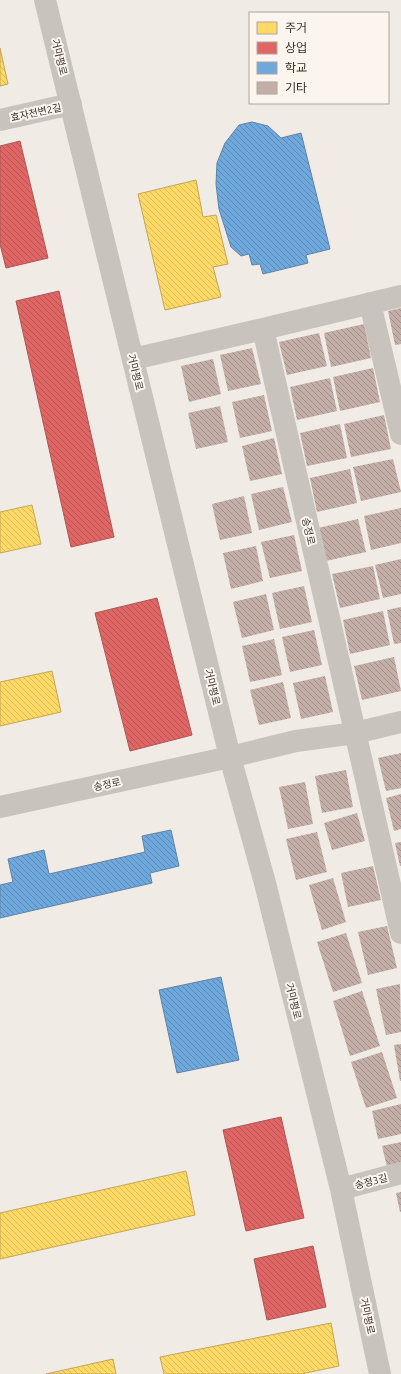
<svg xmlns="http://www.w3.org/2000/svg" width="401" height="1374" font-family="Ubuntu,'Noto Sans KR',sans-serif">
<style>
.homes{fill:url(#homes-back-hatch);stroke:#c4a654}
.shops{fill:url(#shops-back-hatch);stroke:#ae5654}
.schools{fill:url(#schools-back-hatch);stroke:#5f84a7}
.building{fill:url(#building-back-hatch)}
.lines{fill:none;stroke-linecap:round;stroke-linejoin:round}
.minor{stroke:#c9c3be;stroke-width:22}
.labels{text-anchor:middle;stroke-width:4;stroke-linejoin:round;paint-order:stroke}
.street-label{font-size:10px;fill:#3b302b;stroke:#fbf5ee}
</style>
<defs>
<pattern id="homes-back-hatch" width="6" height="6" patternUnits="userSpaceOnUse"><rect width="6" height="6" fill="#ffd966"/><path d="M-1 5l2 2M0 0l6 6M5-1l2 2" fill="none" stroke="#dbbb59"/></pattern>
<pattern id="shops-back-hatch" width="6" height="6" patternUnits="userSpaceOnUse"><rect width="6" height="6" fill="#e06666"/><path d="M-1 5l2 2M0 0l6 6M5-1l2 2" fill="none" stroke="#b75454"/></pattern>
<pattern id="schools-back-hatch" width="6" height="6" patternUnits="userSpaceOnUse"><rect width="6" height="6" fill="#6fa8dc"/><path d="M-1 5l2 2M0 0l6 6M5-1l2 2" fill="none" stroke="#5c89b3"/></pattern>
<pattern id="building-back-hatch" width="6" height="6" patternUnits="userSpaceOnUse"><rect width="6" height="6" fill="#c3afa7"/><path d="M-1 5l2 2M0 0l6 6M5-1l2 2" fill="none" stroke="#a08f88"/></pattern>
</defs>
<rect width="100%" height="100%" fill="#f0ebe5"/>
<path class="homes" d="M0 48 8 84 0 86Z
M196 180 203 217 216 215 228 264 213 267 221 297 165 310 138 194Z
M32 505 41 544 0 553V512Z
M52 671 61 712 0 726V682Z
M186 1171 195 1215 0 1259V1213Z
M331 1323 339 1366 301 1374H164L160 1357Z
M113 1359 116 1374H46Z"/>
<path class="shops" d="M20 141 48 258 6 268 0 244V146Z
M59 291 114 537 71 547 16 301Z
M157 598 192 735 130 751 95 613Z
M281 1117 304 1218 246 1231 223 1130Z
M313 1246 326 1307 267 1320 254 1259Z"/>
<path class="schools" d="M252 122 268 126 281 138 301 133 330 249 306 255 308 263 263 274 260 264 252 265 249 254 241 256 231 247 219 209 216 184 217 163 225 143 239 125Z
M171 830 179 866 150 873 152 883 0 918V885L13 882 8 859 44 850 49 874 145 852 142 836Z
M221 977 239 1060 177 1073 159 990Z"/>
<path class="building" d="M401 308V344L395 345 388 311Z
M364 324 371 358 331 367 324 333Z
M319 333 327 366 287 375 279 342Z
M252 348 261 384 228 391 220 355Z
M213 359 221 394 189 402 181 366Z
M373 368 380 402 340 411 333 377Z
M330 378 337 411 297 420 290 387Z
M264 395 272 431 240 438 232 402Z
M220 406 228 442 196 449 188 413Z
M384 415 391 449 351 457 344 424Z
M340 424 347 458 307 466 300 433Z
M274 438 282 474 250 481 242 446Z
M393 459 401 492 361 501 353 467Z
M350 469 357 503 317 512 310 478Z
M283 487 292 522 259 530 251 494Z
M244 496 252 533 220 540 212 504Z
M401 508V543L371 550 364 516Z
M358 519 366 552 326 561 318 528Z
M294 535 302 571 270 578 261 542Z
M256 546 263 581 231 589 223 553Z
M401 559V594L383 598 375 565Z
M373 566 380 599 340 608 332 574Z
M304 586 312 622 280 629 272 593Z
M266 594 274 630 242 638 233 602Z
M401 607V643L394 644 387 610Z
M383 611 390 645 350 654 343 620Z
M314 630 322 665 290 672 282 637Z
M274 639 282 675 250 682 242 646Z
M394 657 401 691 362 700 354 666Z
M325 676 333 712 301 719 293 683Z
M283 682 291 718 259 725 250 690Z
M401 753V788L386 791 378 758Z
M346 770 353 807 322 813 315 776Z
M305 782 313 824 288 829 279 787Z
M401 794V829L394 831 386 798Z
M357 813 365 841 332 850 324 823Z
M317 832 327 872 296 880 286 839Z
M401 842V866H400L395 843Z
M373 866 381 900 348 907 341 873Z
M333 878 346 922 322 930 309 885Z
M387 926 397 968 368 975 358 932Z
M346 933 362 983 333 992 317 942Z
M400 984 401 1032 386 1035 376 989Z
M362 991 380 1046 350 1056 333 1001Z
M401 1044V1081H400L394 1045Z
M382 1052 397 1098 366 1108 351 1062Z
M401 1104V1134L378 1139 372 1111Z
M401 1142V1164L387 1167 382 1146Z
M401 1192V1212H400L396 1193Z"/>
<g class="lines">
<path class="minor" d="M45 0 230 757 265 883 341 1189 380 1374
M0 120 71 104
M370 303 401 434
M263 329 401 933
M133 359 263 329 401 296
M0 807 230 757 296 741 355 733 401 722
M341 1189 401 1173"/>
</g>
<g class="labels">
<g class="street-label">
<text transform="translate(60 57) rotate(76)" y="4">거마평로</text>
<text transform="translate(36 112) rotate(-12)" y="4">효자천변2길</text>
<text transform="translate(136 372) rotate(76)" y="4">거마평로</text>
<text transform="translate(309 531) rotate(77)" y="4">송정로</text>
<text transform="translate(213 687) rotate(76)" y="4">거마평로</text>
<text transform="translate(107 784) rotate(-12)" y="4">송정로</text>
<text transform="translate(294 1001) rotate(76)" y="4">거마평로</text>
<text transform="translate(371 1181) rotate(-14)" y="4">송정3길</text>
<text transform="translate(368 1316) rotate(78)" y="4">거마평로</text>
</g>
</g>
<rect x="249" y="12" width="140" height="92" fill="#fbf5ee" stroke="#aea6a0"/>
<rect x="257" y="22" width="20" height="12" fill="#ffd966" stroke="#aea6a0"/>
<text x="285" y="32" font-size="12" fill="#3b302b">주거</text>
<rect x="257" y="42" width="20" height="12" fill="#e06666" stroke="#aea6a0"/>
<text x="285" y="52" font-size="12" fill="#3b302b">상업</text>
<rect x="257" y="62" width="20" height="12" fill="#6fa8dc" stroke="#aea6a0"/>
<text x="285" y="72" font-size="12" fill="#3b302b">학교</text>
<rect x="257" y="82" width="20" height="12" fill="#c3afa7" stroke="#aea6a0"/>
<text x="285" y="92" font-size="12" fill="#3b302b">기타</text>
</svg>
